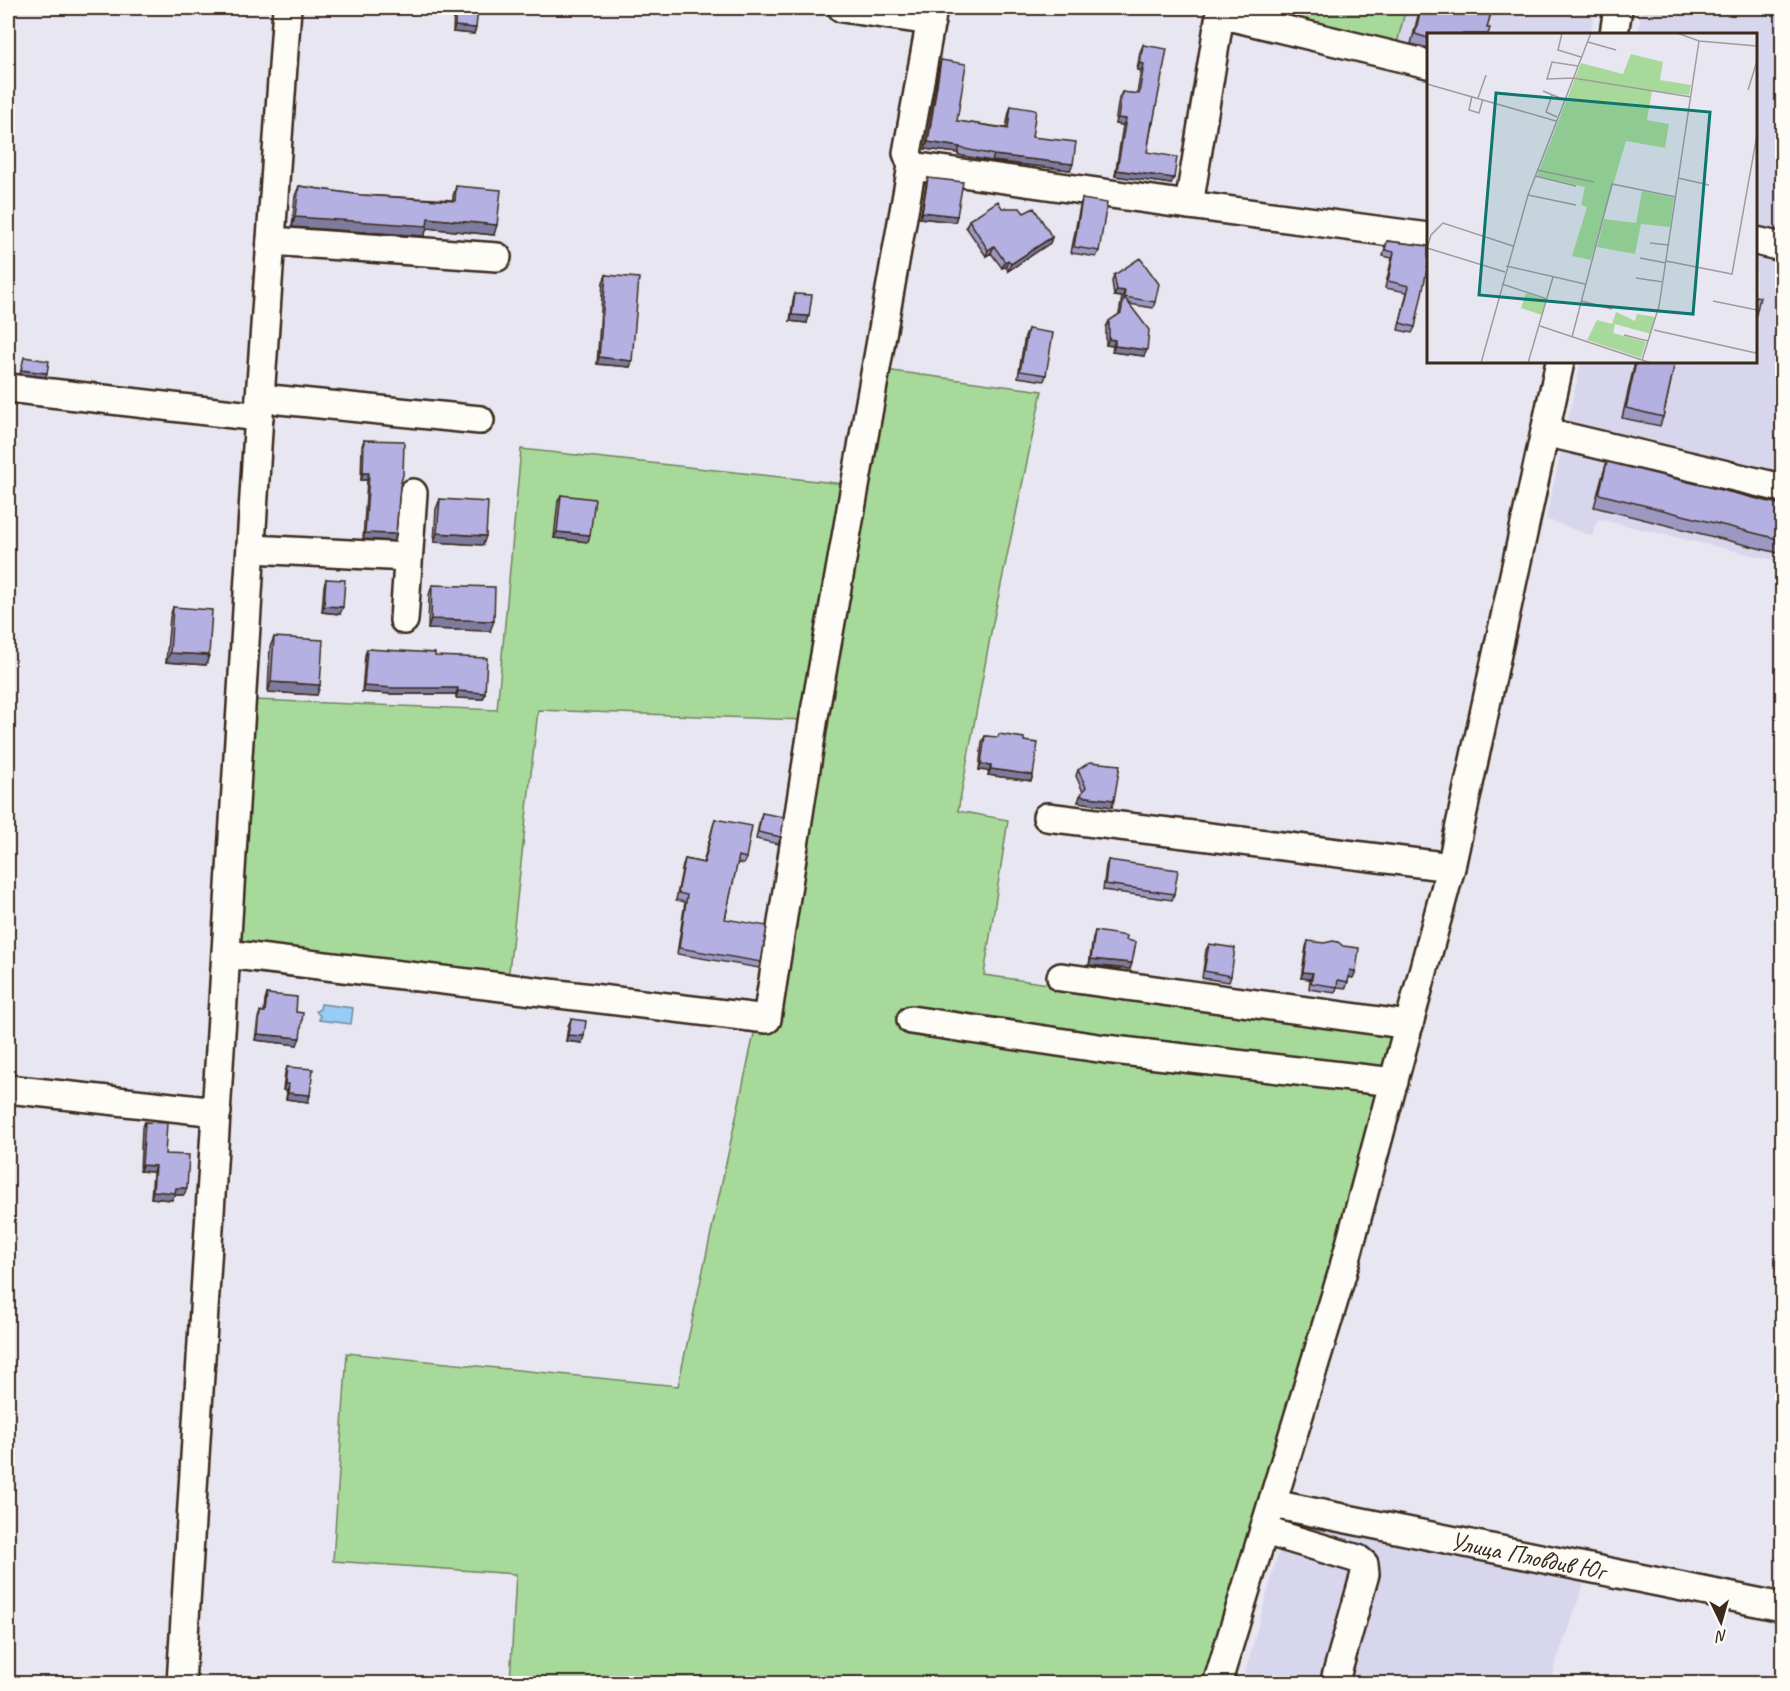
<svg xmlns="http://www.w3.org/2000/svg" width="1790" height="1691" font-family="Caveat,sans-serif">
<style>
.built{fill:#d8d6ec}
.green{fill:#a7d99b;stroke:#71825c;stroke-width:1.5}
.water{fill:#97ccf5;stroke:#728b9f;stroke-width:1.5}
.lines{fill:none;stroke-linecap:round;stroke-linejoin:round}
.minor-casing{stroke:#3b2a1e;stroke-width:32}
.minor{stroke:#fdfcf7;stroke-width:27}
.wall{fill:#9b98c2;stroke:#3b2a1e;stroke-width:1.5}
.shaded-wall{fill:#7e7c9e;stroke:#3b2a1e;stroke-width:1.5}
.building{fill:#b4b1e2;stroke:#3b2a1e;stroke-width:1.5}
.labels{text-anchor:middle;stroke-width:4.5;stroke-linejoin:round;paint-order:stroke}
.street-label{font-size:26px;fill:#3b2a1e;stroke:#fdfcf7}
.inset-road{fill:none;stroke:#a29b9d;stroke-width:1.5}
.view{fill:#0f766e;fill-opacity:0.15;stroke:#0f766e;stroke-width:3}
.inset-edge{fill:none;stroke:#3b2a1e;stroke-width:3}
</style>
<rect width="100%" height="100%" fill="#e7e6f1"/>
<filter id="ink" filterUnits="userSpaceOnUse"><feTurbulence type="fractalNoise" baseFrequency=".0167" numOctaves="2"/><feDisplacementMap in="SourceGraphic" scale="12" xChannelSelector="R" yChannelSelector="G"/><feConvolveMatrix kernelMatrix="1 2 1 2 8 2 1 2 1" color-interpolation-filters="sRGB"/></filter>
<g filter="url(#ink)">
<path class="built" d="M1406 8H1595L1590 34H1428V55L1396 47Z
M1642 8H1782V562L1598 519 1592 536 1546 519 1581 362H1756V34H1638Z
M1286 1525 1588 1572 1552 1674 1537 1683 1242 1684Z"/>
<path class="green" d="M1230 8H1406L1396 47Z
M885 370 1042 391 992 627 958 811 1008 820 984 975 1396 1032 1327 1284 1206 1683H510L516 1574 333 1561 347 1353 678 1386 755 1029Z
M521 449 844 484 804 720 538 710 508 980 236 948 255 700 497 710Z"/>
<path class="water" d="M321 1004 353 1008 351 1024 319 1020 320 1016 316 1011 320 1009Z"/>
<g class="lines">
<defs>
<g id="minor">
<path d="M842 8 931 21"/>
<path d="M1220 14 1428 64"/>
<path d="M1614 34 1618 8"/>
<path d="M912 166 1189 205 1428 237"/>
<path d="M1189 205 1221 8"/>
<path d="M271 241 497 257"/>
<path d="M1756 241 1782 247"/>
<path d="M8 388 259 417"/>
<path d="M260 398 480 420"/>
<path d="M1545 432 1782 488"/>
<path d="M252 549 408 557"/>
<path d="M404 620 413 493"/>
<path d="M1047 817 1451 867"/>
<path d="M226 954 767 1019 814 717 912 166 907 153 933 8"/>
<path d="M1061 977 1409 1025"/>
<path d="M911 1020 1105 1049 1394 1082"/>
<path d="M8 1089 217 1112"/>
<path id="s1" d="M1273 1504 1782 1607"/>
<path d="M1265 1531 1358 1559 1364 1564 1365 1574 1334 1684"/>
<path d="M181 1684 260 398 287 8"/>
<path d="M1217 1684 1342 1274 1451 867 1560 362"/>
</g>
</defs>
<use href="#minor" class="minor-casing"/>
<use href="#minor" class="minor"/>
</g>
<path class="wall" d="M454 8H478L474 34 453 32Z
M613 8H628L627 10Z
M1260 8H1290L1288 14Z
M1420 8H1492L1487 28 1428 34V48L1411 44Z
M1143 45 1153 123 1151 129 1147 152 1171 184 1115 176 1123 125 1115 124 1119 98 1122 92 1137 94 1141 70H1137L1140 52Z
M941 60 957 121 1006 128 1009 112 1011 106 1032 137 1070 170 992 161 958 155V153L925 149 939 66Z
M928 178 957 216 955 222 920 218 926 184Z
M299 186 361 195 453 200V196L456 186 494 235 427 228 424 236 292 227 295 196Z
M1082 199 1099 251 1096 257 1071 253 1080 206Z
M1002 208 1024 213 1052 237 1050 243 1008 271 1006 267 1002 268 991 253 986 256 966 227 969 220Z
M1387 241 1428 246 1415 327 1412 333 1398 330 1407 292 1385 288 1392 258 1383 256Z
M606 275 632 361 630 367 597 364 603 282Z
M1114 275 1155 302 1153 308 1129 304 1144 356 1112 352 1113 346 1106 345V327L1109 321 1119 314 1122 297 1114 296 1112 281Z
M795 294 807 323 790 321 793 300Z
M1028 329 1046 375 1044 381 1018 377 1025 336Z
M1635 362H1675L1663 417 1660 426 1622 418Z
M364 440 400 486 396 534 394 541 363 539 367 480H361L362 446Z
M1607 462 1782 505V554L1594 507 1603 474Z
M561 495 590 535 588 542 554 538 558 501Z
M440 499 483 545 434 542 436 509Z
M326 579 340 614 322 612 324 586Z
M432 585 490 631 428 629 429 595Z
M173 607 209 655 206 665 166 662 170 617Z
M274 637 320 685 317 695 268 692 270 647Z
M367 649 435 656 485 693 483 699 456 698V694H392L362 692 365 655Z
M985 736 1024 741 1033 775 1031 781 988 775 989 771 979 770 982 742Z
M1078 770 1112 807 1078 802 1083 792 1076 776Z
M762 813 781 837 778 844 756 839 760 819Z
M715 819 746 858 744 864 737 863 725 919 761 962 759 968 677 954 685 902 676 900 683 865 685 859 703 863Z
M1108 860 1174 894 1172 900 1103 890 1106 866Z
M1095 931 1126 940 1132 963 1130 969 1089 965 1093 938Z
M1308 941 1353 978 1349 977 1346 988 1337 987 1335 993 1309 989 1310 979 1301 978 1306 947Z
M1209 944 1231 976 1229 982 1202 978 1206 950Z
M267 994 296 1012 297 1045 255 1040 258 1018 260 1012H264L265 1001Z
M571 1019 582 1043 566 1041 568 1026Z
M287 1067 310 1095 308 1102 286 1099 287 1091 283 1090 285 1073Z
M145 1122 187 1188 184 1195H174L172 1200 151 1198 153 1172 140 1171 142 1128Z"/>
<path class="shaded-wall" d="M455 26 476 28 474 34 453 32Z
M1140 63 1144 64 1141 70H1137Z
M1118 118 1126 119 1123 125 1115 124Z
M928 142 960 147 958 153 925 149Z
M994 155 1073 164 1070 170 992 161Z
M1117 170 1174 178 1171 184 1115 176Z
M922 212 957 216 955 222 920 218Z
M295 217 428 218 497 225 494 235 427 228 424 236 292 227Z
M1052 237 1050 243 1008 271 1011 264Z
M994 246 991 253 986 256 988 250Z
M1008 260 1006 267 1002 268 1005 262Z
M1117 290 1125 291 1122 297 1114 296Z
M792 315 809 316 807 323 790 321Z
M1109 339 1115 340 1113 346 1106 345Z
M1115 346 1147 350 1144 356 1112 352Z
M599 357 632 361 630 367 597 364Z
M21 370 47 373 46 377 20 374Z
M363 473H369L367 480H361Z
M557 532 590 535 588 542 554 538Z
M365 533 396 534 394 541 363 539Z
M437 533 486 536 483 545 434 542Z
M324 606 343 607 340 614 322 612Z
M431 619 494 621 490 631 428 629Z
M170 653 209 655 206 665 166 662Z
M271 682 320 685 317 695 268 692Z
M364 686 458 688 456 694H392L362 692Z
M458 691 485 693 483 699 456 698Z
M981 764 991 765 989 771 979 770Z
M991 769 1033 775 1031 781 988 775Z
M1080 796 1114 800 1112 807 1078 802Z
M1091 959 1132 963 1130 969 1089 965Z
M1350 970 1356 971 1353 978 1348 977Z
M1303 972 1313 973 1310 979 1301 978Z
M258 1034 300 1038 297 1045 255 1040Z
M568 1035 584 1036 582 1043 566 1041Z
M285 1084H289L287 1091 283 1090Z
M288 1093 310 1095 308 1102 286 1099Z
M142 1165 155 1166 153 1172 140 1171Z
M176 1188H187L184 1195H174L172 1200 151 1198 153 1191Z"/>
<path class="building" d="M456 8H478L476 28 455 26Z
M1421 8H1492L1487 28H1490L1488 34H1428V38L1415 34Z
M1143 45 1167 49 1153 123 1152 122 1147 152 1177 157 1174 178 1117 170 1126 119 1118 118 1122 92 1139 94 1144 64 1140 63Z
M941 60 966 64 957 121 1008 129 1011 106 1036 110 1032 137 1076 142 1073 164 994 155 960 148V147L928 142Z
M928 178 963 182 957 216 922 212Z
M299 186 361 195 455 201 456 186 501 190 497 225 428 218 427 226 295 217Z
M1082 199 1107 203 1099 251 1074 247Z
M998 201 1002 208H1020L1024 213 1034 208 1052 237 1011 264 1008 260 1005 262 994 246 988 250 969 220Z
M1387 241 1428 246V265L1415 327 1400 323 1409 286 1388 281 1394 252 1385 250Z
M1140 258 1159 284 1155 302 1124 297 1125 291 1117 290 1114 275Z
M606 275 639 278 632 361 599 357Z
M795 294 812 295 809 316 792 315Z
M1755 296 1760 297 1755 318Z
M1124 297 1149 330 1147 350 1115 346V340L1109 339V321L1121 313Z
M1028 329 1053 333 1046 375 1020 371Z
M24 357 49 361 47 373 21 370Z
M1636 362H1675L1663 417 1626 408Z
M364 440 404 441 403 475 400 486 396 534 365 533 369 473H363Z
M1607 462 1782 505V540L1599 494Z
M561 495 595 499 590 535 557 532Z
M440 499 488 502 486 536 437 533Z
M326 579 345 580 343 607 324 606Z
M432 585 495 587 494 621 431 619Z
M173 607 212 610 209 655 170 653Z
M274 637 323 640 320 685 271 682Z
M367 649 435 653V656L487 658 485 693 458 691V688H394L364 686Z
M999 734 1024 738V741L1038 743 1033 775 991 769V765L981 764 985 736 998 737Z
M1090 762 1120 765 1114 800 1080 796 1086 787 1078 770Z
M762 813 784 817 781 837 758 832Z
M715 819 752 826 746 858 739 856 725 919 767 926 761 962 679 948 687 895 678 893 685 859 704 863Z
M1108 860 1178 870 1174 894 1105 884Z
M1095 931 1127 936 1126 940 1136 942 1132 963 1091 959Z
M1308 941 1324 943 1333 941 1338 942 1343 946 1359 948 1356 971 1350 970 1348 982 1338 980 1337 987 1311 983 1313 973 1303 972Z
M1209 944 1235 948 1231 976 1204 971Z
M267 994 297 997 296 1012 303 1013 300 1038 258 1034 260 1012H265Z
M571 1019 586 1021 584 1036 568 1035Z
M287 1067 313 1069 310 1095 288 1093 289 1084H285Z
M145 1122 167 1123 165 1154 189 1155 187 1188H176L175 1193 153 1191 155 1166 142 1165Z"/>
</g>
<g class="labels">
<g class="street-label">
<text dy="9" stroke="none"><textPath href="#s1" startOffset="260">Улица Пловдив Юг</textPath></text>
</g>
</g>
<g transform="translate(1427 33)">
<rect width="330" height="330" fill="#e7e6f1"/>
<path d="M204 21 236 29 233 47 264 52 262 62 225 58 220 87 242 91 238 115 199 108 164 227 145 223 160 174 154 172 158 154 110 143 154 30 196 41ZM215 158 247 165 243 194 214 191 208 221 170 214 177 186 209 190ZM99 260 119 267 115 282 94 275ZM189 279 208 288 210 281 228 284 224 301 188 291 186 300 219 309 214 325 160 307 170 287 185 291Z" fill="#a7d99b"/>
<path class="inset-road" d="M135 0 131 17 154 24M250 0 272 8 330 13M161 9 189 17M151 33 125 29 120 46 146 45 264 64M0 51 129 88M321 57 330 28M116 58 138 67M125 62 119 79 130 84M45 63 42 77 52 80 56 66M51 65 59 42M110 137 167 149M108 143 149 153M251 145 282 152M101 162 149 172M223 210 241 212M213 225 239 230M239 228 305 241 330 102M79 233 158 251M78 239 0 215 4 202 16 190 86 213M209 245 236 249M75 251 120 266M155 268 185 276M286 268 330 277M113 293 224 330M227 297 329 320 330 316M197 302 221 308 215 327M145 304 185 151 249 164M221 308 232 273 272 8M54 330 101 162 164 0M101 330 126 244"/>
<path class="view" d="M69 60 283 79 266 281 52 262Z"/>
<rect width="330" height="330" class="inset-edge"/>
</g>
<rect width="1790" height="1691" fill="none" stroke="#fdfcf7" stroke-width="30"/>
<rect x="15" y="15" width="1760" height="1661" fill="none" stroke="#3b2a1e" stroke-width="2" filter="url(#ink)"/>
<g transform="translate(1721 1622) rotate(175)" stroke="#fdfcf7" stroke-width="4.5" paint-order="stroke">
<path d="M0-4.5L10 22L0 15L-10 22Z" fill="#3b2a1e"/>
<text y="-9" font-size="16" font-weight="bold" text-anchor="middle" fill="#3b2a1e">N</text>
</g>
</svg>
